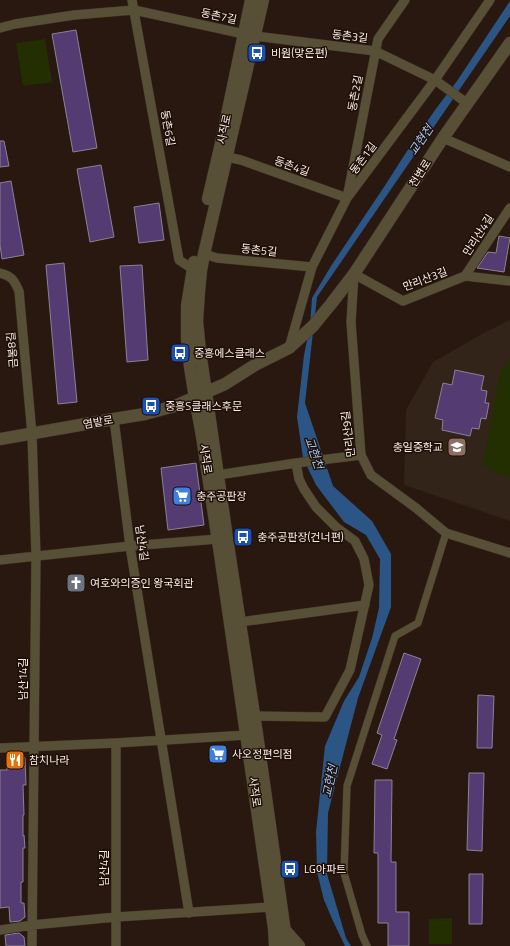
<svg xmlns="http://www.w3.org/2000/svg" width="510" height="946" font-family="'Titillium Web','Noto Sans KR',sans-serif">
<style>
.education{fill:#322418}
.green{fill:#232f00}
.water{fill:#2b5585}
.building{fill:#543b71;stroke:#8a8296}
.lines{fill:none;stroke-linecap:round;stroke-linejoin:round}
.pedestrian-casing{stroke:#413229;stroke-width:8}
.minor-casing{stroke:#413229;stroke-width:10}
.tertiary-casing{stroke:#413229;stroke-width:13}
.pedestrian{stroke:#575036;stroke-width:7}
.minor{stroke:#575036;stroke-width:9}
.tertiary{stroke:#575036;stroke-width:12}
.labels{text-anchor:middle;stroke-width:3;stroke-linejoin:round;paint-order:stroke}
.street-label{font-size:11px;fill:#fcf0ea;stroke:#1e0f07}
.poi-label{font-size:11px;fill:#fcf0ea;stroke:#1e0f07;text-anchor:start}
.water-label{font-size:12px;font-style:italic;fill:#a7cbf7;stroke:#1e0f07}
</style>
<rect width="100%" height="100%" fill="#28180f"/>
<path class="education" d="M510 320V521L404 485 406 410 433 362 482 334Z"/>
<path class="green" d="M45 39 52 82 23 86 16 43Z
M510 358V478L483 466 500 372Z
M452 918V944H429V919Z"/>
<path class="water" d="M510 1V16L317 297 305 403 333 486 372 521 391 554V607L358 698 328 813 327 874 346 938 351 946H345L333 921 324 900 317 872 316 832 325 746 344 701 359 677 372 638 379 608 380 559 366 535 344 522 316 485 303 458 297 417 304 355 310 326 312 298 331 266 384 187 407 151 435 110 457 81Z"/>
<path class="building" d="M76 30 97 148 73 152 52 34Z
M0 141H4L9 166 0 167Z
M101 165 114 237 90 242 77 169Z
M11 181 24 255 2 259 0 245V183Z
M159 203 164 240 139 243 134 207Z
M499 236 510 238 504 272 477 268 488 252 496 253Z
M64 263 77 402 58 404 46 265Z
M142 265 148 360 127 362 120 266Z
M455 370 484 376 481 390 487 391 485 403H489L486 419 481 418 479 429 472 428 470 436 442 430 443 420 435 418 443 383 452 385Z
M196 463 204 525 168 530 161 468Z
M404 653 421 659 394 739 397 740 387 769 372 764 382 735 377 733Z
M478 695 494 696 492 748H477Z
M21 753 25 758 26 785H23L24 815H23V836L24 835 25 848H23V882H21V903H24L25 917 20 921 10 922 9 907 0 908V770H7V754Z
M469 773H484L482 851 467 850Z
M375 780H392L391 862H396V912H409V946H388V923H378V853H374Z
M469 874H483L482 924H469Z
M19 933 24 937 25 946H6L5 935Z"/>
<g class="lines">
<defs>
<path id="pedestrian" d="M367 946 362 935 344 873 347 786 395 636 418 623 446 533"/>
<path id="minor" d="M132 0 179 260 188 266 193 268
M0 28 15 24 74 15 134 10 244 34
M255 36 375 51 435 80 468 104
M443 138 510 167
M227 157 241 160 347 198 378 39 405 0
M204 254 217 258 312 267
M0 273C12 276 14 280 19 291L32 434 36 556 32 946
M465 276 510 208
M510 281 465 276 403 301 354 274 351 322 361 455 371 475 416 508 446 533 510 553
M289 348 312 267 347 198 435 80 490 0
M114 419 130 546 189 913
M218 475 296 463 361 455
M0 560 130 546 218 539
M240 622 365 605
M254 716 325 717 350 670 369 585 364 559 355 541 336 527 316 507 304 489 299 479 296 463
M0 748 116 743 247 735
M0 930 32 925 116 917 271 907
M116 946V743"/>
<path id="tertiary" d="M263 0 204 254 201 271 199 291 197 321 200 351 227 538 257 734 287 946
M208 199 222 139 251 0
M194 262 187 306V339L190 367 195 398 202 436 220 554 274 928 275 946
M0 439 114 419 145 414 175 406 225 384 255 365 289 348 313 326 331 304 354 274 443 138 510 43
M284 929 299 946"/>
</defs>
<use href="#pedestrian" class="pedestrian-casing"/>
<use href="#minor" class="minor-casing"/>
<use href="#tertiary" class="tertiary-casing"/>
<use href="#pedestrian" class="pedestrian"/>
<use href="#minor" class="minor"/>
<use href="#tertiary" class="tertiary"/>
</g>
<defs>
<symbol id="bus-square" viewBox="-11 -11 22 22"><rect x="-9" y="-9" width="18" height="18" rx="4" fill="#1a4fb4" stroke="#1e0f07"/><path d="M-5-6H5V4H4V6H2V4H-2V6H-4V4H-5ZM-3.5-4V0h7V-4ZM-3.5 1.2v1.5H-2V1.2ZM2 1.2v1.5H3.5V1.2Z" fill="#fff"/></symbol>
<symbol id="school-square" viewBox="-11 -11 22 22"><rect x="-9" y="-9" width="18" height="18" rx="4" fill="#8d6e63" stroke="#1e0f07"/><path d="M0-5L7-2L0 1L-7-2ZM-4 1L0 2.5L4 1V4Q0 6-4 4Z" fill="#fff"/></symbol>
<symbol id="supermarket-square" viewBox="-11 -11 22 22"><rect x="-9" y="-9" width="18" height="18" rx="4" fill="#3f7fe0" stroke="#1e0f07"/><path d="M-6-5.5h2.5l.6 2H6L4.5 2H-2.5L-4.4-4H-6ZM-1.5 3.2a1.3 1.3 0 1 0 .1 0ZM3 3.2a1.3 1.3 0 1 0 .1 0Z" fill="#fff"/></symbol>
<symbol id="church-square" viewBox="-11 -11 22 22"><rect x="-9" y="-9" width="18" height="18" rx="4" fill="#6b7280" stroke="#1e0f07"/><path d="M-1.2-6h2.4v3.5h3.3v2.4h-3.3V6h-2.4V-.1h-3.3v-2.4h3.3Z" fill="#fff"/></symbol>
<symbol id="restaurant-square" viewBox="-11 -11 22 22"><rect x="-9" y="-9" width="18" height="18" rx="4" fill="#e8710a" stroke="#1e0f07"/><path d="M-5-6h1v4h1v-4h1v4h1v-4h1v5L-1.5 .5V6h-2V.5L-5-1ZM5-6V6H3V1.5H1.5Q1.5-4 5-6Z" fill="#fff"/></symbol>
</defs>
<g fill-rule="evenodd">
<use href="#bus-square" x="246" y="42" width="22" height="22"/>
<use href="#bus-square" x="169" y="342" width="22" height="22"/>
<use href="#bus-square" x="140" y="395" width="22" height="22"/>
<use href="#school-square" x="446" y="436" width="22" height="22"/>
<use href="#supermarket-square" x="171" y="485" width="22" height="22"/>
<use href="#bus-square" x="232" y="526" width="22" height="22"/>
<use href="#church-square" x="65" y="572" width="22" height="22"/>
<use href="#supermarket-square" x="207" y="743" width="22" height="22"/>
<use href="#restaurant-square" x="4" y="749" width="22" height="22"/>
<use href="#bus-square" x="279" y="858" width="22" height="22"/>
</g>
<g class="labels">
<g class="street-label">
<text transform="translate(219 16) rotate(12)" y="4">동촌7길</text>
<text transform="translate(350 36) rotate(7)" y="4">동촌3길</text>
<text transform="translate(355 93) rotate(-79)" y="4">동촌2길</text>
<text transform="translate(168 128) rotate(80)" y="4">동촌6길</text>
<text transform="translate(224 129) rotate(-78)" y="4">사직로</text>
<text transform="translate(363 158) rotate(-53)" y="4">동촌1길</text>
<text transform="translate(292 166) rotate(20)" y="4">동촌4길</text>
<text transform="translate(420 173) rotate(-57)" y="4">천변로</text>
<text transform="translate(478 235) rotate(-57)" y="4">만리산4길</text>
<text transform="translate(259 250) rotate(6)" y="4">동촌5길</text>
<text transform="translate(425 279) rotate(-21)" y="4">만리산3길</text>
<text transform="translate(12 350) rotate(-95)" y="4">금봉8길</text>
<text transform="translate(98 422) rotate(-10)" y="4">염밭로</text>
<text transform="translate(348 434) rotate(-97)" y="4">만리산9길</text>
<text transform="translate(206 459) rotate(81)" y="4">사직로</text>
<text transform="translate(142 543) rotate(82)" y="4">남산4길</text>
<text transform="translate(23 679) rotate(-90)" y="4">남산14길</text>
<text transform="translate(255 792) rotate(82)" y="4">사직로</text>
<text transform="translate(104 868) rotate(-90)" y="4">남산4길</text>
</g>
<g class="poi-label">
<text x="271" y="57">비원(맞은편)</text>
<text x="194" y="357">중흥에스클래스</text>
<text x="165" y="410">중흥S클래스후문</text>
<text x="443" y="451" text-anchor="end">충일중학교</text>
<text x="196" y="500">충주공판장</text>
<text x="257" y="541">충주공판장(건너편)</text>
<text x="90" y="587">여호와의증인 왕국회관</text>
<text x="232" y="758">사오정편의점</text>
<text x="29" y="764">참치나라</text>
<text x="304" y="873">LG아파트</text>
</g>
<g class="water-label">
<text transform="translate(421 140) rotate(-56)" y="4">교현천</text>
<text transform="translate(314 453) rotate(71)" y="4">교현천</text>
<text transform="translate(330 781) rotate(-78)" y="4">교현천</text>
</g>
</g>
</svg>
